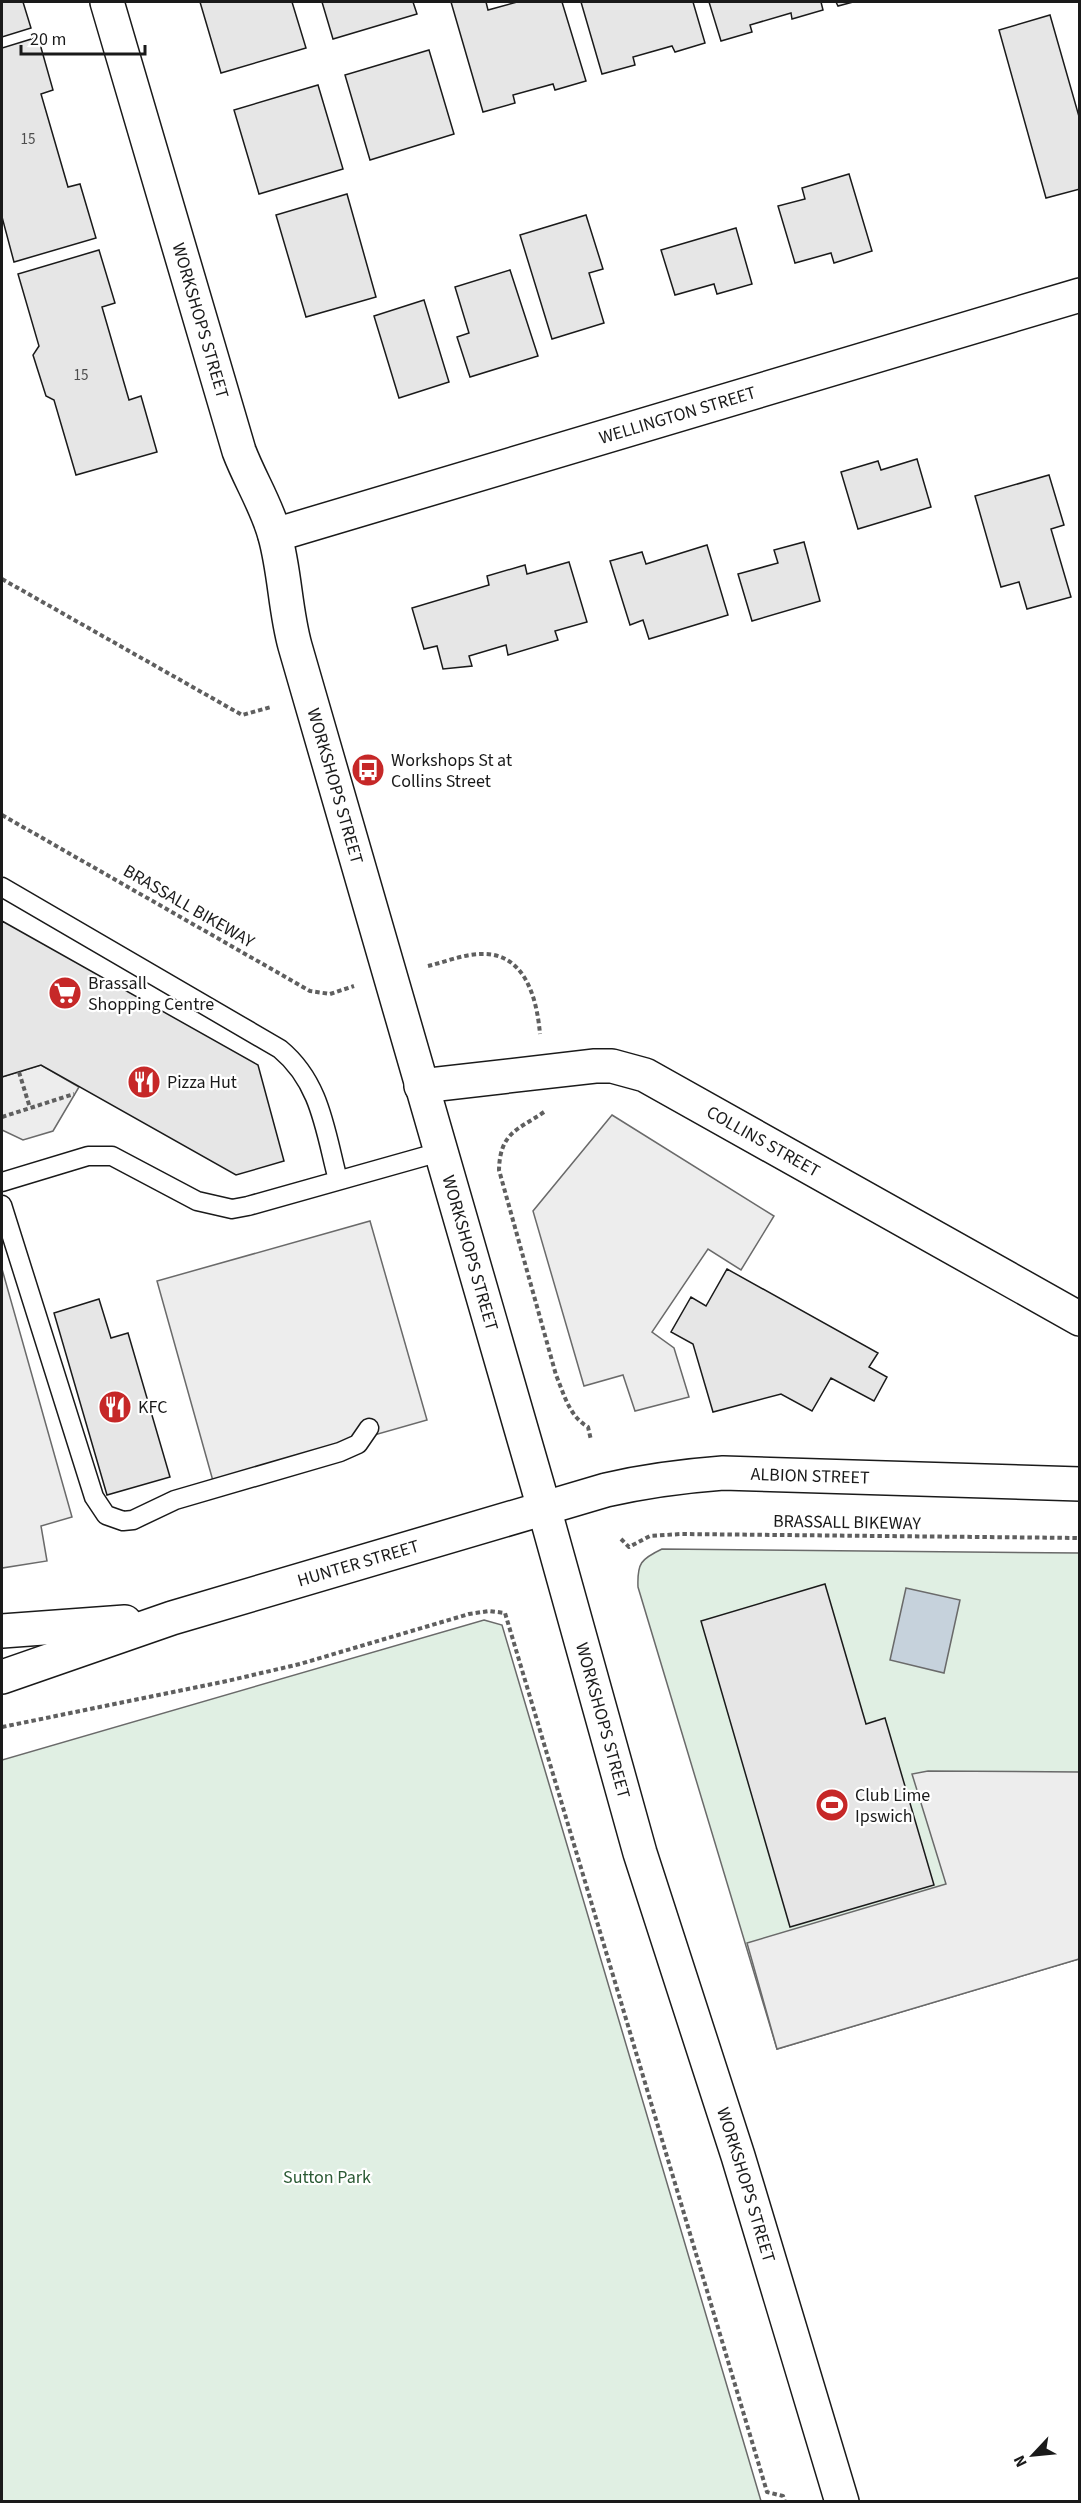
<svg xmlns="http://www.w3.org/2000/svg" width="1081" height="2503" font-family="'Source Sans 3',sans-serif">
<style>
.green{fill:#e0efe3;stroke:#6a6a6a;stroke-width:1.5}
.parking{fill:#ededed;stroke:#6a6a6a;stroke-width:1.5}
.water{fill:#c6d2dc;stroke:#6a6a6a;stroke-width:1.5}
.building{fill:#e6e6e6;stroke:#1a1a1a;stroke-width:1.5}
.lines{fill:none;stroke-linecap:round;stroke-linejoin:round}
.lane-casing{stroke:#1a1a1a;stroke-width:21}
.street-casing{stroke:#1a1a1a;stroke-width:36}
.secondary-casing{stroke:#1a1a1a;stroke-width:36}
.path{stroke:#5f5f5f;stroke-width:4;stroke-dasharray:4.5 3;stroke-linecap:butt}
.lane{stroke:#fff;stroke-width:18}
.street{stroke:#fff;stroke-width:33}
.secondary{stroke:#fff;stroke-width:33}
.labels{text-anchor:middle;stroke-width:4.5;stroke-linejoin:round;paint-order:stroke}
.number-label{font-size:15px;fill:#4d4d4d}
.street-label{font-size:18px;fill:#1a1a1a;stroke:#fff}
.poi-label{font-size:18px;fill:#1a1a1a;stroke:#fff;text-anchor:start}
.park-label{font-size:18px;fill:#2b5a34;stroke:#fff}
</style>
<rect width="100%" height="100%" fill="#fff"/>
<path class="green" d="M662 1549 1079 1553V1959L777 2049 638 1587C637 1563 641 1559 662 1549Z
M484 1620 502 1625 761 2501H2V1760Z"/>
<path class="parking" d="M41 1065 79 1087 53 1131 23 1140 2 1130V1077Z
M612 1115 774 1216 741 1270 708 1249 652 1332 674 1348 689 1397 635 1411 623 1375 584 1386 533 1211Z
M370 1221 427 1420 213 1481 157 1281Z
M2 1269 72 1517 41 1526 47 1561 2 1568Z
M928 1771 1079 1772V1959L777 2049 747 1943 946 1884 912 1774Z"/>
<path class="water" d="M906 1588 960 1600 944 1673 890 1660Z"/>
<path class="building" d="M2 2H23L31 28 2 37Z
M200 2H292L306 48 221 73Z
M322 2H413L417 14 333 39Z
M451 2H486L488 10 517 2H562L586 81 555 90 553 84 513 95 515 103 483 112Z
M581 2H693L705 43 675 52 672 46 633 57 635 65 602 74Z
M709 2H821L823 10 792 19 791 13 750 25 752 32 721 41Z
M836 2H853L838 6Z
M1050 15 1080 120V189L1046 198 999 30Z
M38 37 53 90 41 94 68 187 80 184 96 238 14 262 2 217V48Z
M429 50 454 134 370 160 345 75Z
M318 85 343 169 259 194 234 110Z
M849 174 872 251 834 263 831 253 795 263 778 206 805 199 802 188Z
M347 194 376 297 306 317 276 215Z
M586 215 603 269 589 273 604 323 552 339 520 235Z
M736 228 752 284 717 294 714 284 675 295 661 250Z
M99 250 115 303 102 307 129 400 141 396 157 452 76 475 54 400 46 396 33 355 39 346 18 274Z
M510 270 538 356 470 377 457 337 469 333 455 287Z
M424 300 449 382 399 398 374 316Z
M917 459 931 507 858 529 841 472 878 461 881 470Z
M1049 475 1064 525 1051 529 1071 597 1027 609 1019 582 1001 587 975 496Z
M804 542 820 601 752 621 738 574 778 563 774 550Z
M707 545 728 615 649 639 643 620 630 625 610 561 642 552 646 564Z
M569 562 587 622 555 631 558 640 508 655 506 645 469 656 472 666 443 669 437 646 424 649 412 608 489 585 487 576 525 565 527 574Z
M2 921 258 1065 284 1161 236 1175 41 1065 2 1077Z
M727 1269 878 1353 869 1367 887 1377 874 1401 831 1378 812 1411 781 1394 713 1412 693 1344 671 1332 691 1297 706 1306Z
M99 1299 111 1338 128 1333 170 1477 107 1495 54 1313Z
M825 1584 866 1724 885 1718 934 1885 790 1927 701 1621Z"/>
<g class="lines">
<defs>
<path id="lane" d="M2 887 280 1049C321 1083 325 1131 338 1180
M2 1182 88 1156H112L197 1201 232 1209 248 1206 440 1152
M2 1205 94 1497 106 1515 123 1521 133 1520 175 1500 340 1452 358 1444 369 1428"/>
<g id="street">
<path id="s1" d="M107 2 239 451C250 480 267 506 275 536 285 572 285 610 295 646L544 1508 640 1853 738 2156 842 2502"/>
<path id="s2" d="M275 535 1080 295"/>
<path id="s3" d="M421 1086 595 1066H612L645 1075 1080 1319"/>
</g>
<g id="secondary">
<path d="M2 1631 125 1622"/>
<path id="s4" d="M2 1677 172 1618 606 1490C645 1481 683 1476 723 1473L1080 1484"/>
</g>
</defs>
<use href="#lane" class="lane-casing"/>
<use href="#street" class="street-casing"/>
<use href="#secondary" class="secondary-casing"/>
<path class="path" d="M2 579 242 715 271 707
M2 815 310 991 330 994 354 986
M428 966C445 962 464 954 482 954 526 953 537 1000 540 1034
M19 1072 30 1108
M544 1112C518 1130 500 1132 499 1170L556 1375C564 1394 569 1416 588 1427L591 1440
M2 1117 74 1094
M621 1539 629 1547 650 1536 681 1534 1080 1538
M2 1727 227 1681 300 1664 469 1614 489 1611 505 1613 767 2492 783 2496 785 2502"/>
<use href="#lane" class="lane"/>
<use href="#street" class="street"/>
<use href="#secondary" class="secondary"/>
</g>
<defs>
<symbol id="bus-disc" viewBox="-11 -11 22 22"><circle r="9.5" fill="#c62828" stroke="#fff"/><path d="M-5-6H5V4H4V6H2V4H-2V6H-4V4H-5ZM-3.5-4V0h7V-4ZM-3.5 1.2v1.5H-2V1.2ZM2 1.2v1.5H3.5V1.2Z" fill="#fff"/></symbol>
<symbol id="supermarket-disc" viewBox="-11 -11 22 22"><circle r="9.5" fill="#c62828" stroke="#fff"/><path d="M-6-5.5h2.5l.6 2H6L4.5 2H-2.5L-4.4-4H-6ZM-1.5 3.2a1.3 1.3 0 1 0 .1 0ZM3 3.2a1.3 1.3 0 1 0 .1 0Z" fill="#fff"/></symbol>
<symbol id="restaurant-disc" viewBox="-11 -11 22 22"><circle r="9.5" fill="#c62828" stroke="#fff"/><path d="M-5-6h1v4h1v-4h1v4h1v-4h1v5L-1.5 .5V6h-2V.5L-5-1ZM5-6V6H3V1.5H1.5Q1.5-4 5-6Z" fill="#fff"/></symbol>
<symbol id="stadium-disc" viewBox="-11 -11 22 22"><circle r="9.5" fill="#c62828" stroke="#fff"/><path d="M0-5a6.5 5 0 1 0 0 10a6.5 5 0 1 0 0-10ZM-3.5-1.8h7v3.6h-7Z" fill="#fff"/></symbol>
</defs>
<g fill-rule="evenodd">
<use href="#bus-disc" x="349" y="751" width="38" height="38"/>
<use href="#supermarket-disc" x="46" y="974" width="38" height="38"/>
<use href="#restaurant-disc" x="125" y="1063" width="38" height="38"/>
<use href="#restaurant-disc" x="96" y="1388" width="38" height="38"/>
<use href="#stadium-disc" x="813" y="1786" width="38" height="38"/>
</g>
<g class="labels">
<g class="number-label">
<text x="28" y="144">15</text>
<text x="81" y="380">15</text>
</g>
<g class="street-label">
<text dy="6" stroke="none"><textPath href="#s1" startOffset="332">WORKSHOPS STREET</textPath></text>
<text dy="6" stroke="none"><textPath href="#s2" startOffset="420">WELLINGTON STREET</textPath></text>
<text dy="6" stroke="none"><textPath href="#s1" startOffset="818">WORKSHOPS STREET</textPath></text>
<text transform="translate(189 906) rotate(30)" y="6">BRASSALL BIKEWAY</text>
<text dy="6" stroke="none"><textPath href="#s3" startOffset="362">COLLINS STREET</textPath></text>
<text dy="6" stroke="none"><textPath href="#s1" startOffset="1304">WORKSHOPS STREET</textPath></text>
<text dy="6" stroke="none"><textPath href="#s4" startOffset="838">ALBION STREET</textPath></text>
<text transform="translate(847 1522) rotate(1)" y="6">BRASSALL BIKEWAY</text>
<text dy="6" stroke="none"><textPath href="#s4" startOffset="374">HUNTER STREET</textPath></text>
<text dy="6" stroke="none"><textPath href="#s1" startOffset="1790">WORKSHOPS STREET</textPath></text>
<text dy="6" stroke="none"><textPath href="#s1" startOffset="2276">WORKSHOPS STREET</textPath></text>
</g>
<g class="poi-label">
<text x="391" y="766">Workshops St at<tspan x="391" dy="21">Collins Street</tspan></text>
<text x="88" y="989">Brassall<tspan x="88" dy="21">Shopping Centre</tspan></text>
<text x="167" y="1088">Pizza Hut</text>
<text x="138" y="1413">KFC</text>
<text x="855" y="1801">Club Lime<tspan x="855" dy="21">Ipswich</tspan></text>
</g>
<g class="park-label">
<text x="327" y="2183">Sutton Park</text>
</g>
</g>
<rect width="1081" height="2503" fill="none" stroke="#1a1a1a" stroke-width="6"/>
<g transform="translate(1033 2455) rotate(244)" stroke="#ffffff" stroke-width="4.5" paint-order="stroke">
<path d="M0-4.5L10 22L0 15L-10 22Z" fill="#1a1a1a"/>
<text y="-9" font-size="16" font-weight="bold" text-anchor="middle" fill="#1a1a1a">N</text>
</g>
<path d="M21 45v9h124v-9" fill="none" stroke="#1a1a1a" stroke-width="3"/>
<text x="30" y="45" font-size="18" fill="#1a1a1a" stroke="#ffffff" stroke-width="4.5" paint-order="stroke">20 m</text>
</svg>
